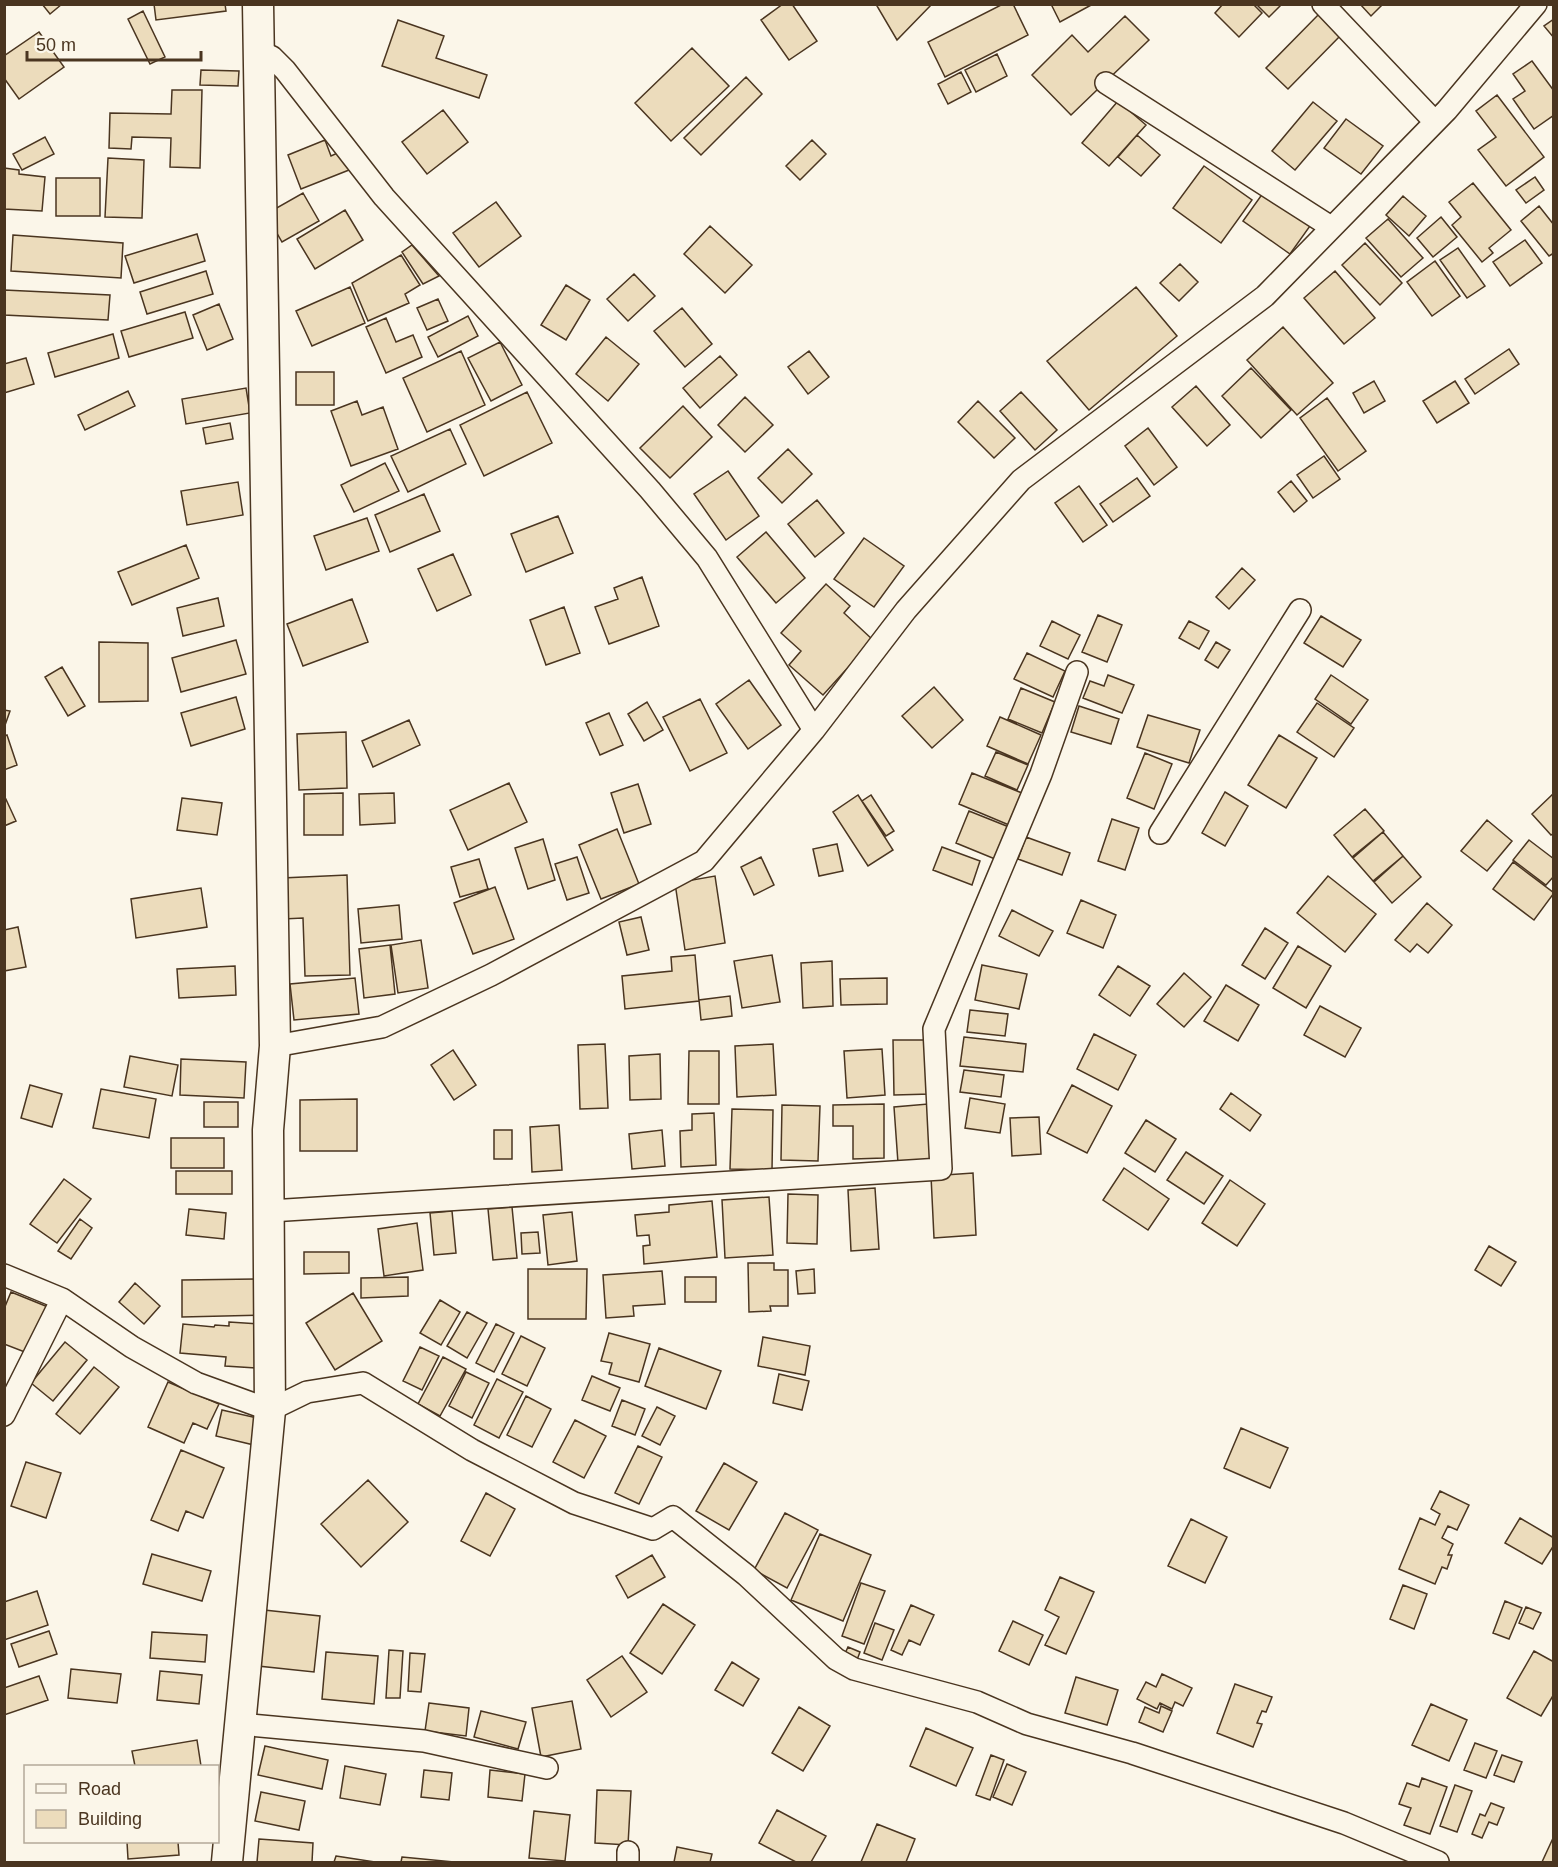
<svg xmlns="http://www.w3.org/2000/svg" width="1558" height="1867" font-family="Helvetica,sans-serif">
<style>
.building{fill:#ecdcbc;stroke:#4a3520;stroke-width:1.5}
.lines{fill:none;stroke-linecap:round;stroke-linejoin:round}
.street-casing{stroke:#4a3520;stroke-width:24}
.secondary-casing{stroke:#4a3520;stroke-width:33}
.street{stroke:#fbf6e9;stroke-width:21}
.secondary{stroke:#fbf6e9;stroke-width:30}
</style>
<rect width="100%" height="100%" fill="#fbf6e9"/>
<path class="building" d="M42 4H62L50 14Z
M154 4H225L226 11 156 20Z
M783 4H792L817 41 789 60 761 20Z
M880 4H932L897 40 877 6Z
M1003 4H1013L1028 35 945 77 928 42Z
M1051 4H1093L1060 22Z
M1223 4H1253L1262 13 1239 37 1215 13Z
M1256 4H1282L1269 17Z
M1360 4H1383L1371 16Z
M143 11 165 57 150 64 128 19Z
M1320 13 1341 35 1288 89 1266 68Z
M1125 16 1149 40 1071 115 1032 75 1072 35 1088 52Z
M1554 19V38L1544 26Z
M398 20 444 36 436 58 487 75 479 98 382 66Z
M39 32 64 67 19 99 4 78V56Z
M692 48 729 86 671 141 635 103Z
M997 54 1007 76 976 92 965 70Z
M1532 61 1554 91V115L1534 129 1513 99 1525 91 1513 74Z
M201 70 239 71 238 86 200 85Z
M961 72 971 92 948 104 938 84Z
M746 77 762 94 701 155 684 138Z
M172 90H202L200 168 170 167 171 138 132 137 131 149 109 148 110 113 171 114Z
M1497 95 1544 157 1506 186 1478 150 1496 137 1476 111Z
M1118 101 1146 125 1109 166 1082 143Z
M1313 102 1337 121 1295 170 1272 151Z
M443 110 468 142 427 174 402 142Z
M1346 119 1383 146 1361 174 1324 148Z
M1137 135 1160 155 1141 176 1118 157Z
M45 137 54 154 22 170 13 154Z
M325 140 331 156 342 151 349 170 301 189 288 155Z
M812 140 826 154 800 180 786 166Z
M108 158 144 160 142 218 105 217Z
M1204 166 1252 200 1221 243 1173 208Z
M4 168 19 170V174L45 177 42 211 4 209Z
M1535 177 1544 190 1526 203 1516 190Z
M56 178H100V216H56Z
M1473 183 1511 230 1489 248 1493 253 1482 262 1452 225 1461 217 1449 202Z
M303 193 319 221 282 242 266 214Z
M1263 193 1310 226 1290 254 1243 221Z
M1403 196 1426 216 1409 236 1386 215Z
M496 202 521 236 479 267 453 233Z
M1539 206 1554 225V253L1549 256 1521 221Z
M345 210 363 240 315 269 297 239Z
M1441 217 1457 237 1433 257 1417 238Z
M1388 219 1423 258 1401 277 1366 238Z
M710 226 752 265 725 293 684 254Z
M197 234 205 261 134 283 125 256Z
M13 235 123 243 121 278 11 271Z
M1525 240 1542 263 1510 286 1493 262Z
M1365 243 1402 283 1380 305 1342 265Z
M412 245 439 276 423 284 402 252Z
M1458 248 1485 286 1467 298 1440 260Z
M401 255 420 285 405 294 409 303 368 321 352 283Z
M1435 261 1460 296 1432 316 1407 282Z
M1180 264 1198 282 1179 301 1160 283Z
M206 271 213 294 147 314 140 292Z
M1335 271 1375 318 1344 344 1304 298Z
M634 274 655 296 628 321 607 299Z
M566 285 590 300 566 340 541 325Z
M350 287 365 323 312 346 296 311Z
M1136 287 1177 336 1089 410 1047 361Z
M4 290 110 295 108 320 4 315Z
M438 299 448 321 427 330 417 308Z
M219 304 233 339 207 350 193 315Z
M682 308 712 344 685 367 654 331Z
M185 312 193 338 129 357 121 331Z
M468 316 478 336 438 357 428 337Z
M386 318 396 342 413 335 422 357 386 373 366 327Z
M1283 327 1333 383 1297 415 1247 360Z
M113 334 119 358 55 377 48 353Z
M606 337 639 364 608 401 576 374Z
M500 342 522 385 491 401 468 358Z
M1509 349 1519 364 1475 394 1465 379Z
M461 351 485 405 427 432 403 378Z
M809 351 829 377 808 394 788 367Z
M720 356 737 375 700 408 683 388Z
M26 358 34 384 4 393V364Z
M1251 368 1291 410 1261 438 1222 396Z
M296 372H334V405H296Z
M1374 381 1385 401 1364 413 1353 393Z
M1455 381 1469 403 1437 423 1423 401Z
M1196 386 1230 425 1207 446 1172 407Z
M246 388 250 413 186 424 182 399Z
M128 391 135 406 85 430 78 415Z
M527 392 552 443 484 476 460 425Z
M1021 392 1057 430 1035 450 1000 411Z
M745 397 773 425 745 452 718 425Z
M1327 398 1366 451 1338 471 1300 418Z
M357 401 362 415 383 407 398 449 351 466 331 411Z
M978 401 1015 438 994 458 958 422Z
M683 406 712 437 670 478 640 448Z
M230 423 233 439 206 444 203 428Z
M1148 428 1177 467 1154 485 1125 446Z
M450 429 466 464 408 492 391 456Z
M788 449 812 474 782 503 758 478Z
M1324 456 1340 479 1313 498 1297 475Z
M385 463 399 491 354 512 341 485Z
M728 471 759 516 726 540 694 494Z
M1137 478 1150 496 1113 522 1100 504Z
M1291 481 1307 501 1294 512 1278 492Z
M238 482 243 515 187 525 181 491Z
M1079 486 1107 525 1083 542 1055 503Z
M424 494 440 531 390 552 375 515Z
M817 500 844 533 815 557 788 524Z
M558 516 573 553 526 572 511 534Z
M367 518 379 551 326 570 314 536Z
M766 532 805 578 776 603 737 557Z
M864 538 904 566 874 607 834 579Z
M186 545 199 578 132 605 118 572Z
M453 554 471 595 437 611 418 569Z
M1242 568 1255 580 1229 609 1216 597Z
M642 577 659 626 609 644 595 607 618 599 614 588Z
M826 584 850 606 844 613 873 640 823 695 789 665 801 651 781 633Z
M218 598 224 626 183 636 177 608Z
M352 599 368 642 303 666 287 624Z
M564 607 580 653 546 665 530 620Z
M1098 615 1122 625 1107 662 1082 652Z
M1321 616 1361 640 1343 667 1304 643Z
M1052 621 1080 635 1068 659 1040 646Z
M1189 621 1209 631 1199 649 1179 638Z
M236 640 246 674 181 692 172 658Z
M99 642 148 643V701L99 702Z
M1216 642 1230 650 1218 668 1205 660Z
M1027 653 1065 671 1053 697 1014 679Z
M62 667 85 706 68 716 45 677Z
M1108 675 1134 685 1122 713 1083 698 1090 681 1104 686Z
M1331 675 1368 700 1351 724 1315 699Z
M749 680 781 725 748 749 716 704Z
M934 687 963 720 932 748 902 716Z
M1021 688 1055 702 1042 733 1008 719Z
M236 697 245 729 191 746 181 713Z
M700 699 727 753 690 771 663 717Z
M647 702 663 730 644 741 628 714Z
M1317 703 1354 728 1334 757 1297 732Z
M1079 706 1119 719 1111 744 1071 732Z
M4 710 10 711 4 728Z
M609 713 623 745 600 755 586 723Z
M1148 715 1200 730 1189 763 1137 747Z
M1000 717 1041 735 1028 764 987 746Z
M409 720 420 745 373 767 362 741Z
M346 732 347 788 299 790 297 734Z
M7 735 17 765 4 770V736Z
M1279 735 1317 758 1286 808 1248 785Z
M996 752 1028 765 1017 790 985 776Z
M1145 753 1172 764 1154 809 1127 798Z
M972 773 1022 793 1009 825 959 804Z
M509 783 527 822 468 850 450 810Z
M638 784 651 824 624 833 611 793Z
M1225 792 1248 806 1225 846 1202 833Z
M343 793V835H304V794Z
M394 793 395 823 360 825 359 794Z
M1554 793V833L1551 835 1532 814Z
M4 795 16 821 4 826Z
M858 795 893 850 868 866 833 812Z
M871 795 894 831 886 836 862 801Z
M182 798 222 803 217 835 177 830Z
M1365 809 1384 831 1352 857 1334 835Z
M969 811 1009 827 995 859 956 843Z
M1112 819 1139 828 1125 870 1098 861Z
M1487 820 1512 841 1487 871 1461 851Z
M617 829 639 884 601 899 579 845Z
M1383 832 1403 856 1373 881 1353 858Z
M1026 837 1070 853 1062 875 1018 859Z
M543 839 555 880 528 889 515 848Z
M1529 840 1554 859V876L1546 885 1513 860Z
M837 844 843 871 819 876 813 849Z
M942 847 980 861 972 885 933 870Z
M1403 856 1421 877 1392 903 1374 882Z
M577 857 589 893 567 900 555 864Z
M761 857 774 885 754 895 741 867Z
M479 859 488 889 460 897 451 867Z
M1513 862 1554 893 1534 920 1493 889Z
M347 875 350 975 305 976 303 918 283 919 282 878Z
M715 876 725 943 685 950 675 883Z
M1328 876 1376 914 1345 952 1297 913Z
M495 887 514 939 473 954 454 903Z
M201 888 207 927 136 938 131 899Z
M1081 900 1116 915 1103 948 1067 933Z
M1427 903 1452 925 1428 953 1417 944 1410 952 1395 940Z
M399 905 402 939 361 943 358 909Z
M1012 910 1053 931 1039 956 999 936Z
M641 917 649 950 627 955 619 922Z
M18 927 26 967 4 971V930Z
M1265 928 1288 943 1265 979 1242 965Z
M421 940 428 988 398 993 391 945Z
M390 945 395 994 364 998 359 949Z
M1298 946 1331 966 1306 1008 1273 988Z
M695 955 699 1001 625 1009 622 976 672 971 671 957Z
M772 955 780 1002 742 1008 734 961Z
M832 961 833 1006 803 1008 801 963Z
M982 965 1027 974 1019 1009 975 1000Z
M235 966 236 995 179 998 177 969Z
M1118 966 1150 986 1130 1016 1099 995Z
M1184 973 1211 997 1184 1027 1157 1004Z
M355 978 359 1014 294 1020 290 984Z
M887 978V1004L841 1005 840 979Z
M1226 985 1259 1005 1238 1041 1204 1021Z
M730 996 732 1016 701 1020 699 1000Z
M1320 1006 1361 1028 1345 1057 1304 1035Z
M970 1010 1008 1014 1005 1036 967 1032Z
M1094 1034 1136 1055 1118 1090 1077 1069Z
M964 1037 1026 1044 1023 1072 960 1066Z
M893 1040H930L931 1094 894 1095Z
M605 1044 608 1108 580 1109 578 1045Z
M773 1044 776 1095 737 1097 735 1046Z
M882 1049 885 1095 847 1098 844 1051Z
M453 1050 476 1085 454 1100 431 1065Z
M689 1051H719V1104H688Z
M660 1054 661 1099 630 1100 629 1056Z
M130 1056 178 1065 172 1096 124 1087Z
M181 1059 246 1062 244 1098 180 1095Z
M964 1070 1004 1075 1001 1097 960 1092Z
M30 1085 62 1094 52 1127 21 1118Z
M1072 1085 1112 1106 1087 1153 1047 1133Z
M101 1089 156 1099 149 1138 93 1128Z
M1231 1093 1261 1115 1250 1131 1220 1109Z
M970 1098 1005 1104 1000 1133 965 1128Z
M357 1099V1151H300V1100Z
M204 1102H238V1127H204Z
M884 1104V1158L853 1159V1126H833V1105Z
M928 1104 932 1160 898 1163 894 1107Z
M782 1105 820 1106 818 1161 781 1160Z
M732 1109 773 1110 772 1170 730 1169Z
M714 1113 716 1165 681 1167 680 1131 692 1130V1114Z
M1039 1117 1041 1154 1012 1156 1010 1118Z
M1146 1120 1176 1139 1155 1172 1125 1153Z
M559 1125 562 1170 532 1172 530 1127Z
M494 1130H512V1159H494Z
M662 1130 665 1166 632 1169 629 1134Z
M171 1138H224V1168H171Z
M1186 1152 1223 1176 1204 1204 1167 1180Z
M1124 1168 1169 1199 1148 1230 1103 1200Z
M176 1171H232V1194H176Z
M973 1173 976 1235 934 1238 931 1176Z
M64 1179 91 1199 57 1243 30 1224Z
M1230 1180 1265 1204 1237 1246 1202 1223Z
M875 1188 879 1249 851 1251 848 1190Z
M788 1194 818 1195 817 1244 787 1243Z
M769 1197 773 1255 725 1258 722 1200Z
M712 1201 717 1257 644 1264 643 1246 650 1245 649 1235 637 1236 635 1215 669 1212V1205Z
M512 1207 517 1258 493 1260 488 1209Z
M189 1209 226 1213 224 1239 186 1235Z
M452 1211 456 1253 434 1255 430 1213Z
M572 1212 577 1261 548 1265 543 1215Z
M80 1219 92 1228 71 1259 58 1251Z
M417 1223 423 1270 384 1276 378 1229Z
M538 1232 540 1253 522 1254 521 1233Z
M1489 1246 1516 1262 1501 1286 1475 1270Z
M304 1252H349V1273L304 1274Z
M748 1263H774V1270H788V1306H770L771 1311 749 1312Z
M528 1269H587L586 1319H528Z
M814 1269 815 1293 798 1294 796 1271Z
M662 1271 665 1304 633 1306 634 1316 606 1318 603 1275Z
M408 1277V1296L361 1298V1278Z
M685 1277H716V1302H685Z
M263 1279 264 1315 182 1317V1280Z
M135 1283 160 1306 144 1324 119 1302Z
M11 1292 48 1307 30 1354 4 1344V1309Z
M353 1293 382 1341 335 1370 306 1323Z
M440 1300 460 1312 441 1345 420 1333Z
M467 1312 487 1323 467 1358 447 1346Z
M229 1322 259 1324 256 1368 225 1366 226 1357 180 1353 183 1324 214 1327 215 1325 229 1326Z
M496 1324 514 1333 494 1372 476 1363Z
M609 1333 650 1344 639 1382 609 1374 612 1363 601 1361Z
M521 1336 545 1348 527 1386 502 1374Z
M763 1337 810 1346 805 1375 758 1366Z
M65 1342 87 1360 53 1401 31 1383Z
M420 1347 439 1356 422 1390 403 1381Z
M659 1348 721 1371 706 1409 645 1386Z
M443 1357 466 1369 440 1416 418 1404Z
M94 1367 119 1387 80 1434 56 1414Z
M466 1372 489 1383 472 1418 449 1406Z
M779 1374 809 1381 802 1410 773 1403Z
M592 1376 620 1388 610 1411 582 1400Z
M497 1379 523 1392 499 1438 474 1425Z
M168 1382 219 1404 207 1429 193 1423 184 1443 148 1427Z
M526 1396 551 1409 532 1447 507 1435Z
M622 1400 645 1409 635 1435 612 1426Z
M657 1407 675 1416 660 1445 642 1436Z
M222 1410 261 1419 254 1445 216 1436Z
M575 1420 606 1436 584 1478 553 1462Z
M1241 1428 1288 1448 1270 1488 1224 1468Z
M638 1446 662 1457 639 1504 615 1493Z
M181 1450 224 1468 203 1518 186 1511 178 1531 151 1520Z
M26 1462 61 1473 46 1518 11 1506Z
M724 1463 757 1482 729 1530 696 1511Z
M368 1480 408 1522 361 1567 321 1524Z
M1440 1491 1469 1505 1457 1530 1448 1526 1442 1538 1453 1544 1448 1555H1452L1447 1569 1442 1567 1435 1584 1399 1569 1420 1518 1435 1525 1440 1514 1431 1509Z
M486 1493 515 1509 490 1556 461 1541Z
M785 1513 818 1530 787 1588 754 1570Z
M1520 1518 1554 1538V1545L1542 1564 1505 1543Z
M1191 1519 1227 1537 1205 1583 1168 1566Z
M820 1534 871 1555 843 1621 791 1600Z
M152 1554 211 1571 202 1601 143 1584Z
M652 1555 665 1577 628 1598 616 1576Z
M1060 1577 1094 1592 1066 1654 1045 1645 1059 1617 1045 1610Z
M861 1583 885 1591 864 1644 842 1636Z
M1403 1585 1427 1594 1414 1629 1390 1619Z
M37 1591 48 1625 4 1640V1602Z
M1505 1601 1522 1608 1509 1639 1493 1633Z
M663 1604 695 1625 662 1674 630 1653Z
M911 1605 934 1615 920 1645 909 1640 902 1655 891 1650Z
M1526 1607 1541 1613 1533 1629 1519 1623Z
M264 1610 320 1616 314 1672 258 1666Z
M1013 1621 1043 1635 1029 1665 999 1651Z
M875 1623 894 1630 882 1660 864 1653Z
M49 1631 57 1654 19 1667 11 1644Z
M152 1632 207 1635 205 1662 150 1658Z
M848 1647 860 1652 855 1665 842 1660Z
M389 1650 403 1651 400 1698H386Z
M1534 1651 1554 1662V1694L1541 1716 1507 1698Z
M326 1652 378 1656 374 1704 322 1699Z
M410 1653 425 1654 421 1692 408 1691Z
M622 1656 647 1692 611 1717 587 1680Z
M732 1662 759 1679 743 1706 715 1690Z
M71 1669 121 1674 117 1703 68 1698Z
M160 1671 202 1675 199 1704 157 1700Z
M1162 1674 1192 1688 1183 1706 1175 1702 1172 1709 1160 1703 1157 1709 1137 1699 1146 1682 1156 1687Z
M39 1676 48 1700 4 1715V1688Z
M1076 1677 1118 1690 1107 1725 1065 1713Z
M1235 1684 1272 1697 1266 1712 1262 1711 1257 1723 1262 1724 1253 1747 1217 1733Z
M572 1701 581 1749 541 1757 532 1708Z
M429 1703 469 1708 466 1736 425 1731Z
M1431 1704 1467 1720 1449 1761 1412 1745Z
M1161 1706 1172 1711 1163 1732 1139 1722 1145 1707 1159 1713Z
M799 1707 830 1726 803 1771 772 1753Z
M481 1711 526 1722 518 1749 474 1737Z
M926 1728 973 1748 956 1786 910 1766Z
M197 1740 201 1766H135L132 1751Z
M1475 1743 1497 1751 1486 1778 1464 1770Z
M265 1746 328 1760 322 1789 258 1775Z
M991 1755 1004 1760 990 1800 976 1795Z
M1502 1755 1522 1762 1514 1782 1494 1775Z
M1007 1764 1026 1772 1012 1805 993 1797Z
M345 1766 386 1774 380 1805 340 1798Z
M424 1770 452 1773 449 1800 421 1797Z
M490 1770 525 1774 522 1801 488 1797Z
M1422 1778 1447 1787 1430 1834 1404 1825 1411 1808 1399 1804 1407 1783 1419 1787Z
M1455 1785 1472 1791 1457 1832 1440 1826Z
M597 1790 631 1791 628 1845 595 1843Z
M261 1792 305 1801 299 1830 255 1821Z
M1491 1803 1504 1808 1497 1825 1489 1822 1482 1838 1472 1834 1480 1814 1485 1816Z
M777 1810 826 1836 811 1862H796L759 1843Z
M534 1811 570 1815 565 1861 529 1858Z
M877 1824 915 1839 906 1862H861Z
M1554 1836V1862H1542Z
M259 1839 313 1843 312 1862H257Z
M127 1842H178L179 1855 128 1859Z
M677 1847 712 1854 710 1862H674Z
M336 1856 375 1862H334Z
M402 1857 454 1862H401Z"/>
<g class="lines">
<defs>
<path id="street" d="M1323 4 1435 122
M259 51 272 57 285 70 384 197 650 490 707 558 814 730
M1106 83 1331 227
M1160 833 1300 610
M275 1046 382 1027 491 975 704 861 814 730 906 610 1021 480 1265 296 1447 110 1536 4
M270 1211 941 1169 934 1029 1041 774 1077 672
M4 1275 62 1299 132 1347 196 1383 270 1410 307 1392 363 1383 472 1450 574 1503 653 1529 673 1517 746 1575 836 1659 854 1669 977 1702 1027 1724 1132 1753 1344 1823 1438 1862
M4 1415 62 1299
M239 1724 424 1741 547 1768
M628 1862V1852"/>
<path id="secondary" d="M227 1862 270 1410 268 1130 275 1046 258 4"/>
</defs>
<use href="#street" class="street-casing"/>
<use href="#secondary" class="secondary-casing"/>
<use href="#street" class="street"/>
<use href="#secondary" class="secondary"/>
</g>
<rect width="1558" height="1867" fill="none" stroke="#4a3520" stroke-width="12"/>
<rect x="24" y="1765" width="195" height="78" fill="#fbf6e9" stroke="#b4a999" stroke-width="1.5"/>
<rect x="36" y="1784" width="30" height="9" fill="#fbf6e9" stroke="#b4a999" stroke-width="1.5"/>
<text x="78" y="1795" font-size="18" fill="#4a3520">Road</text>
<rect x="36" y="1810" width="30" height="18" fill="#ecdcbc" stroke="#b4a999" stroke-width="1.5"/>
<text x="78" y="1825" font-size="18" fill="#4a3520">Building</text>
<path d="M27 51v9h174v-9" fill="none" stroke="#4a3520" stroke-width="3"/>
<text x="36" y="51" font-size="18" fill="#4a3520" stroke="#fbf6e9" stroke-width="4.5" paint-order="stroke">50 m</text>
</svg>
